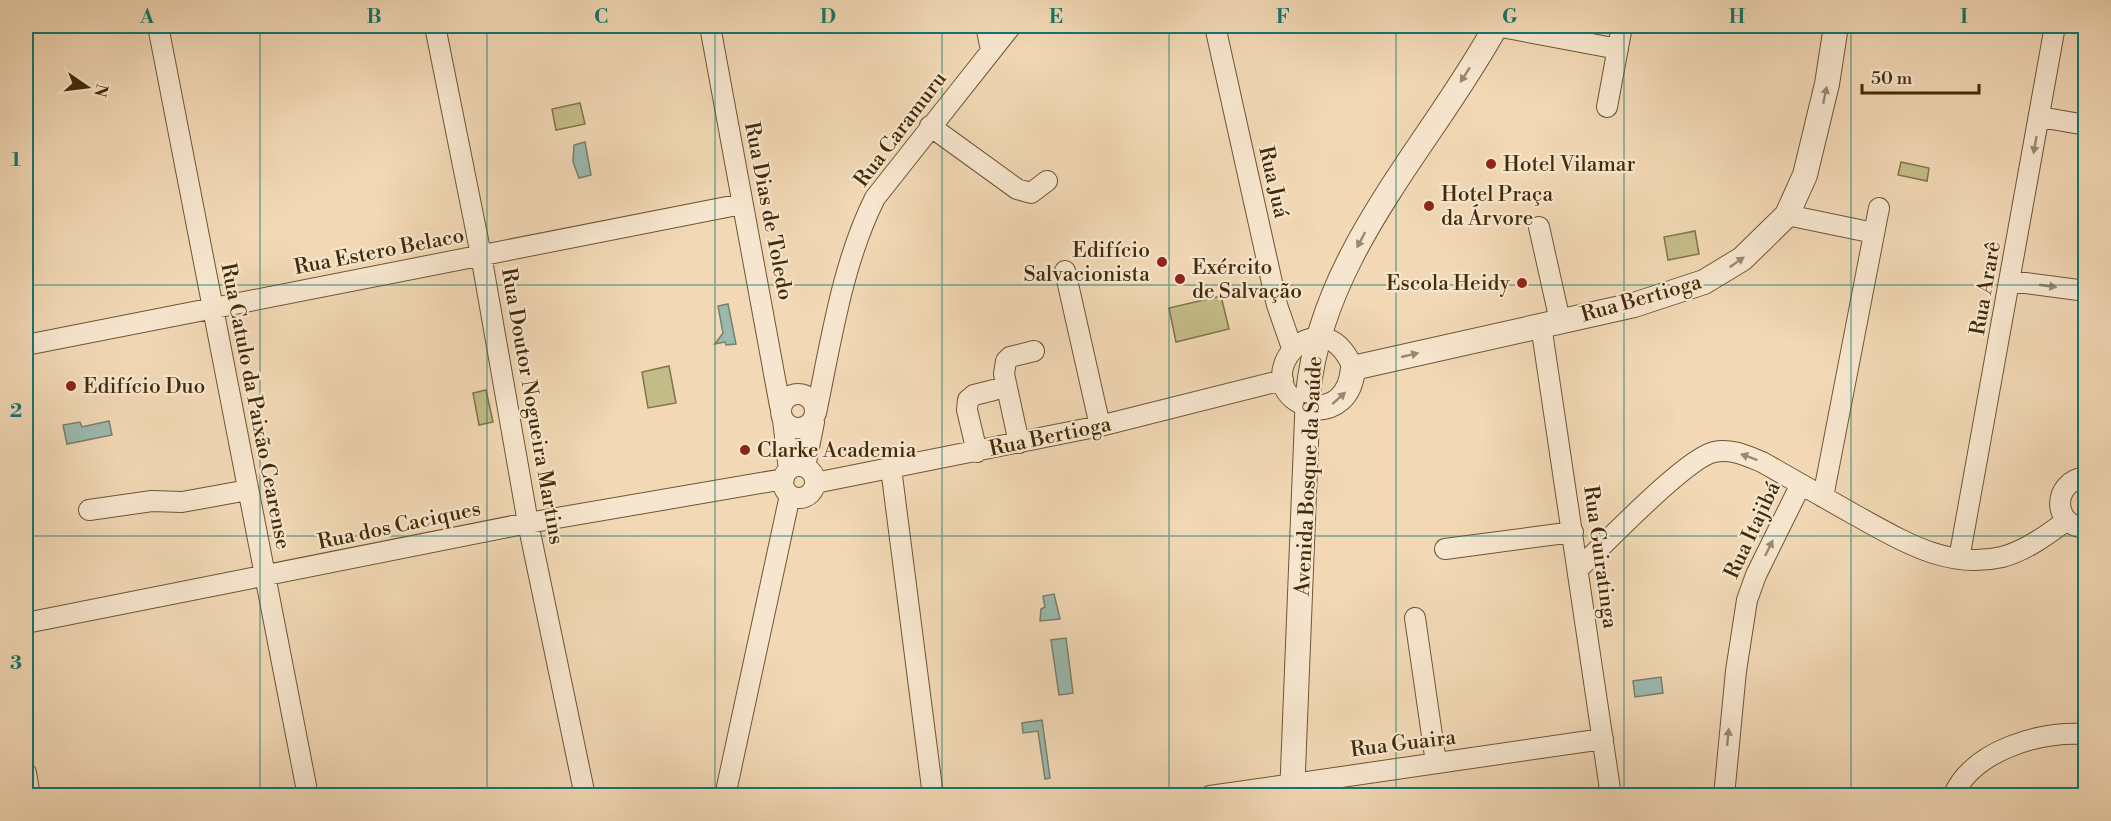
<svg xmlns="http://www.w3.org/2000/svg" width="2111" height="821" font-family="'Libre Bodoni',serif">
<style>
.green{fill:#c3bc88;stroke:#827448;stroke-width:1.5}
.water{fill:#9bb9af;stroke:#77806c;stroke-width:1.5}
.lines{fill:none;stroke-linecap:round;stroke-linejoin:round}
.minor-casing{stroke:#6d5633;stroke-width:22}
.tertiary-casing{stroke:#6d5633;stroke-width:26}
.minor{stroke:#f7e6cf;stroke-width:20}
.tertiary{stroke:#f7e6cf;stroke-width:24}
.oneway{fill:#9c886c}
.grid{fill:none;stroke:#0f766e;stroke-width:1.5;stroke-opacity:0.55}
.poi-dot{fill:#8f2418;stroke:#f7e6cf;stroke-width:2}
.labels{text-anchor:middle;stroke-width:4.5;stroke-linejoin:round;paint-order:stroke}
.street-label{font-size:21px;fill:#412b08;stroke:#f7e6cf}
.poi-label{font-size:21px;fill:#412b08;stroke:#f7e6cf;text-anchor:start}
.neatline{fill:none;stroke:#0f766e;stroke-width:2}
.grid-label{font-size:20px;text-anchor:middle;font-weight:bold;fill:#0f766e}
</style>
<rect width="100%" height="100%" fill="#f2d8b5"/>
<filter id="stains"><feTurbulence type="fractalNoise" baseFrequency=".00333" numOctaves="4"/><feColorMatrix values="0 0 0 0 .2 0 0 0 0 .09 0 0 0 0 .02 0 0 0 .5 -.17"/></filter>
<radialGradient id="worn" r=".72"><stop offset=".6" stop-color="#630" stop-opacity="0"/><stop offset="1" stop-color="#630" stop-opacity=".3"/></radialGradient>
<path class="green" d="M580 103 585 124 556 130 552 109Z
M1901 162 1929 168 1927 181 1898 175Z
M1695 231 1699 254 1668 260 1664 237Z
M1221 296 1229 329 1176 342 1169 308Z
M669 366 676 403 648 408 642 372Z
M486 390 493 422 479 425 473 393Z"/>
<path class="water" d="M585 142 591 175 579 178 573 162 574 145Z
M728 304 736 344 726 345 725 342 715 344 723 333 718 306Z
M109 421 112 435 67 444 63 425 80 422 82 427Z
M1054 594 1060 619 1040 621 1041 609 1045 607 1043 596Z
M1066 638 1073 693 1059 695 1051 640Z
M1661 677 1663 693 1635 697 1633 681Z
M1042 720 1050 778 1045 779 1038 731 1023 733 1022 723Z"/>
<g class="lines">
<defs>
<path id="minor" d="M158 26 308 796
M435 26 481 255 528 523 585 796
M710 26 780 406
M986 26 991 50
M1215 26 1277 305 1292 348
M1496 26 1618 49
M1607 107 1622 26
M2040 117 2086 125
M930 126 1017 189 1031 193 1047 181
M1787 215 1874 233
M1539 227 1560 321
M1065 271 1100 426
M2011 281 2086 291
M1541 325 1611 796
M26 345 742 204
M781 411a17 17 0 1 1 34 0a17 17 0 1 1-34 0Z
M1308 407C1241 383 1321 290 1353 368
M816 413C831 342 842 264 875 198L1011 26
M783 420 789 470
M1019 443 1004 374 1006 361 1010 357 1034 351
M977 452 967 410 968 400 974 395 994 390
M783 482a16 16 0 1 1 32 0a16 16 0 1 1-32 0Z
M805 467 814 422
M891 468 933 796
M2086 477C2052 481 2051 526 2086 528
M815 483 1100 426 1283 380
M1823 497 1879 208
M89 510 152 501 182 502 248 490
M1445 549 1573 532
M1959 559 2055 26
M1579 568C1604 545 1686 458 1714 452 1731 448 1747 456 1762 462 1793 480 1824 497 1855 515 1901 540 1947 570 2002 557 2025 551 2047 535 2066 521
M1415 618 1436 763
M26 623 528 523 784 479
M26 773 30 796
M725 796 790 495
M1210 796 1603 739
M1724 796 1736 671 1747 600 1756 575 1801 484
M1953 796C1973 750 2040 731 2086 734"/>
<path id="tertiary" d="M1308 407C1335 411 1351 395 1353 368L1634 305 1704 282 1742 259 1787 215 1805 175 1827 84 1836 26
M1292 796 1308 393C1323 251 1431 145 1496 26"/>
</defs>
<use href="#minor" class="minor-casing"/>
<use href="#tertiary" class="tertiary-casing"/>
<use href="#minor" class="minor"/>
<use href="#tertiary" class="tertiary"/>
</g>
<defs><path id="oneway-solid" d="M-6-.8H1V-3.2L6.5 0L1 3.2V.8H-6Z" transform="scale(1.5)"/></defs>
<g class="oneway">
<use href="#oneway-solid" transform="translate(1465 75) rotate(123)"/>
<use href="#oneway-solid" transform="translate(1825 95) rotate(-78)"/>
<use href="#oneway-solid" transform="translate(2035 145) rotate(100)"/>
<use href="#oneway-solid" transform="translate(1361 240) rotate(118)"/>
<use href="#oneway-solid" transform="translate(1737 262) rotate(-35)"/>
<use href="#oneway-solid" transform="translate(2048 286) rotate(8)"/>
<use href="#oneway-solid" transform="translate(1410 355) rotate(-13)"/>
<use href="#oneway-solid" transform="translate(1339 398) rotate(-42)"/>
<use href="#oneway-solid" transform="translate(1749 457) rotate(-160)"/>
<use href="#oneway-solid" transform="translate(1769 548) rotate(-64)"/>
<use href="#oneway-solid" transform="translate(1728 737) rotate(-84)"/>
</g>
<path class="grid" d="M260 26V796M487 26V796M715 26V796M942 26V796M1169 26V796M1396 26V796M1624 26V796M1851 26V796M26 285H2086M26 536H2086"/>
<g class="poi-dot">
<circle cx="1491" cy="164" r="6"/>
<circle cx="1429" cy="206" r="6"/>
<circle cx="1162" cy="262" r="6"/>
<circle cx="1180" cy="279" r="6"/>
<circle cx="1522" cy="283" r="6"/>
<circle cx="71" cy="386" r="6"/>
<circle cx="745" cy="450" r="6"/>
</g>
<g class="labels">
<g class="street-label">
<text transform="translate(900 129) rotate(-53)" y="7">Rua Caramuru</text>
<text transform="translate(1274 182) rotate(77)" y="7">Rua Juá</text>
<text transform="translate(769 211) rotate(79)" y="7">Rua Dias de Toledo</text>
<text transform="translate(379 251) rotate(-11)" y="7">Rua Estero Belaco</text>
<text transform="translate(1985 288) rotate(-80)" y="7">Rua Ararê</text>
<text transform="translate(1641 298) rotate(-16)" y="7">Rua Bertioga</text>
<text transform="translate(256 406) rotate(79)" y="7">Rua Catulo da Paixão Cearense</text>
<text transform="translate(533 406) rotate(80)" y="7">Rua Doutor Nogueira Martins</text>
<text transform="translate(1050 436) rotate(-12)" y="7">Rua Bertioga</text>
<text transform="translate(1308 476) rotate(-87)" y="7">Avenida Bosque da Saúde</text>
<text transform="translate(399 525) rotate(-12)" y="7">Rua dos Caciques</text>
<text transform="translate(1752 530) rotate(-65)" y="7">Rua Itajibá</text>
<text transform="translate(1601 557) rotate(82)" y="7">Rua Guiratinga</text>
<text transform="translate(1403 743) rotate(-7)" y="7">Rua Guaira</text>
</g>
<g class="poi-label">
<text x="1503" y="171">Hotel Vilamar</text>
<text x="1441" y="201">Hotel Praça<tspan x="1441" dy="24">da Árvore</tspan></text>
<text x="1150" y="257" text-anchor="end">Edifício<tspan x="1150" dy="24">Salvacionista</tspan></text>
<text x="1192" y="274">Exército<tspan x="1192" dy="24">de Salvação</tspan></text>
<text x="1510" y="290" text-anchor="end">Escola Heidy</text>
<text x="83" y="393">Edifício Duo</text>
<text x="757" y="457">Clarke Academia</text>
</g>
</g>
<rect width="2111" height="821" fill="none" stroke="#f2d8b5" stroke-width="66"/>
<g transform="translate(87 87) rotate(104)" stroke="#f7e6cf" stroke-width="4.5" paint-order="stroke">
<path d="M0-4.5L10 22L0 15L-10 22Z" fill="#412b08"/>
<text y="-9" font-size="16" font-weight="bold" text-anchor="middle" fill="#412b08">N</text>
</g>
<path d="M1862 84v9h117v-9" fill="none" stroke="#412b08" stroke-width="3"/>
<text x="1871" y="84" font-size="18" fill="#412b08" stroke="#f7e6cf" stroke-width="4.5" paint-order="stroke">50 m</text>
<rect x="33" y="33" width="2045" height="755" class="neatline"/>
<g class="grid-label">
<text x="147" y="23">A</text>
<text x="374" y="23">B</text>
<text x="601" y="23">C</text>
<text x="828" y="23">D</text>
<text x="1056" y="23">E</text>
<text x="1283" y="23">F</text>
<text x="1510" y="23">G</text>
<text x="1737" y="23">H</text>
<text x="1964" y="23">I</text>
<text x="16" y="166">1</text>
<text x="16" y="417">2</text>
<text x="16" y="669">3</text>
</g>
<rect width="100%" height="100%" filter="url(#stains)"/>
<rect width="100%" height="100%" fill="url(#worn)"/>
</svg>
